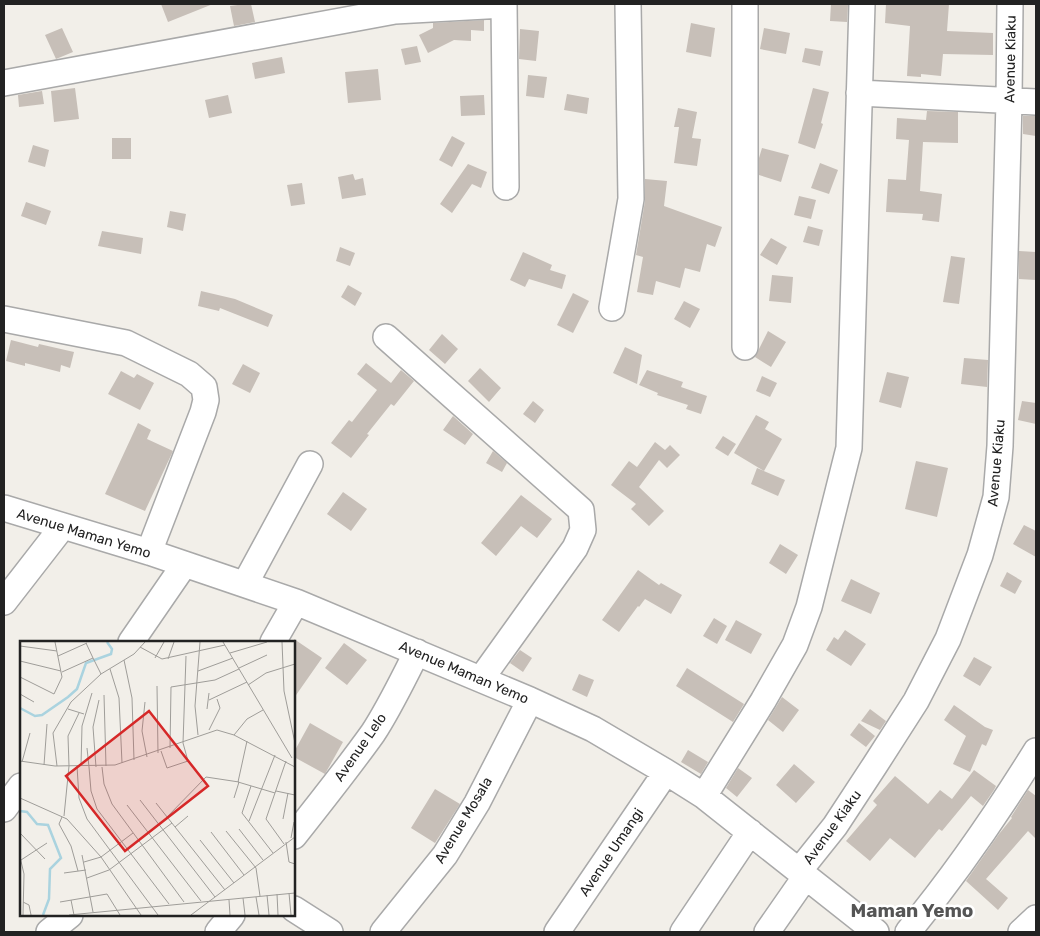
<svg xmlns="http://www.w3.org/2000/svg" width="1040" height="936" font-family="Rubik,sans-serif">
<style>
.building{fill:#c7bfb8}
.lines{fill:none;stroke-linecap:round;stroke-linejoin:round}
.minor-casing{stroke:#a9a9a9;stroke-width:28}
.minor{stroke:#fff;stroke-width:25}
.labels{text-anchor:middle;stroke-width:5;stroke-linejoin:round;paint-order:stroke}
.street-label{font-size:14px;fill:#222;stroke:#fff}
.district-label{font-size:19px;font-weight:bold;fill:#555;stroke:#fff}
.inset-river{fill:none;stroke:#aad3df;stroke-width:2.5}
.inset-road{fill:none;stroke:#9f9d99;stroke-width:1}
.view{fill:#d62828;fill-opacity:0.15;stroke:#d62828;stroke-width:2.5}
.inset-edge{fill:none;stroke:#222;stroke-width:2.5}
</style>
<rect width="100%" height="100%" fill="#f2efe9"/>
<path class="building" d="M161 4H213L168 22Z
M245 4H251L255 22 234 26 230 6Z
M831 4H848L847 22 830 21Z
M886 4H949L947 31 993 33V55L943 54 941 76 921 74V77L907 76 910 26 885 23Z
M484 20V31L471 30V41L454 40 428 53 419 35 433 28V23Z
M691 23 715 28 711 57 686 52Z
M62 28 73 52 56 59 45 35Z
M764 28 790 33 786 54 760 49Z
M520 29 539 31 536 61 519 59Z
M417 46 421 62 405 65 401 49Z
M805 48 823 51 820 66 802 62Z
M282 57 285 73 255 79 252 63Z
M378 69 381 100 348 103 345 72Z
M528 75 547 77 544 98 526 96Z
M75 88 79 119 54 122 51 91Z
M813 88 829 92 821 123 823 124 815 149 798 143Z
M42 91 44 104 19 107 18 95Z
M567 94 589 98 587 114 564 110Z
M228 95 232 113 209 118 205 100Z
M484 95 485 115 461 116 460 96Z
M678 108 697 112 692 138 701 139 697 166 674 163 679 127H674Z
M927 111 958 112V143L923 142 920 191 942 194 939 222 922 220 923 214 886 212 888 179 906 180 909 140 896 139 897 118 926 120Z
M1023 116H1036V136L1023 134Z
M452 136 465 143 452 167 439 160Z
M112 138H131V159H112Z
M33 145 49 150 45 167 28 162Z
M762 148 789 155 781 182 759 175V158Z
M820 163 838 170 829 194 811 188Z
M468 164 487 172 481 188 472 184 452 213 440 204Z
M353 174 355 180 363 178 366 195 342 199 338 177Z
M645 179 667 181 664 206 722 227 715 247 707 244 700 272 685 268 680 288 656 281 653 295 637 292 643 257 636 255 645 201Z
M302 183 305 204 291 206 287 185Z
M799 196 816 200 811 219 794 215Z
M26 202 51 211 46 225 21 216Z
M170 211 186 214 183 231 167 227Z
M808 226 823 230 819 246 803 242Z
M102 231 143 238 141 254 98 246Z
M771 238 787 247 777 265 760 255Z
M340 247 355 253 350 266 336 261Z
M1019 251 1036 252V280L1019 279Z
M523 252 552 265 550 270 566 275 562 289 529 279 525 287 510 280Z
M951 256 965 258 959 304 943 302Z
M772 275 793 277 791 303 769 301Z
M348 285 362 293 355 306 341 297Z
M201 291 235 299 273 315 268 327 220 308 219 311 198 306Z
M573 293 589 301 573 333 557 325Z
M684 301 700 309 690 328 674 319Z
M768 331 786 342 771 367 755 357Z
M442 334 458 349 445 364 429 350Z
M11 340 38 347 39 344 74 352 70 368 61 365 60 372 25 363V366L6 361Z
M625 347 642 355 637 384 613 373Z
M964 358 988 360 987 387 961 384Z
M366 363 391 383 401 370 414 381 394 406 391 404 367 434 369 435 351 458 331 443 349 420 352 422 377 390 357 374Z
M243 364 260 373 250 393 232 384Z
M480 368 501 388 489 402 468 381Z
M647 370 683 382 681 387 707 396 701 414 686 409 688 405 657 395 658 393 639 385Z
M121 371 134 378 137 374 154 383 140 410 108 394Z
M887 372 909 377 901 408 879 402Z
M762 376 777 383 770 397 756 391Z
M533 401 544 410 535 423 523 414Z
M1022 401 1036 403V424L1018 420Z
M756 415 769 422 765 429 782 439 764 471 734 453Z
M453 416 473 434 465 445 443 430Z
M138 423 151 430 147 439 173 451 145 511 105 494Z
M723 436 736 444 728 456 715 448Z
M655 442 665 450 670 445 680 455 667 468 659 460 639 487 664 511 649 526 631 509 636 504 611 485 629 461 637 467Z
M493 451 507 463 502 472 486 463Z
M916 461 948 468 937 517 905 509Z
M757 468 785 480 778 496 751 484Z
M343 492 367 509 351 531 327 514Z
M521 495 552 519 537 538 521 526 496 556 481 543Z
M1024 525 1036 531V557L1013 544Z
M780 544 798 555 786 574 769 563Z
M638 570 659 585 661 583 682 595 671 614 645 599 639 607 638 606 619 632 602 620Z
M1007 572 1022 581 1015 594 1000 586Z
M851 579 880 593 871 614 841 601Z
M714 618 727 626 717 644 703 636Z
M736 620 762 634 751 654 725 640Z
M845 630 866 644 851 666 826 650 834 637 838 640Z
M294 639 322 658 294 698Z
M344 643 367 660 347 685 325 668Z
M520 650 532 658 523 672 510 663Z
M974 657 992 667 980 686 963 676Z
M687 668 744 704 733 722 676 686Z
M579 674 594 680 587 697 572 690Z
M782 697 799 710 783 732 768 720Z
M954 705 985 727 993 730 986 746 982 744 970 772 953 764 966 736 944 720Z
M870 709 886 721 880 730 861 721Z
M310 723 343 742 325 774 294 757V752Z
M859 723 875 736 866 747 850 735Z
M688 750 708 762 701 774 681 762Z
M794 764 815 782 796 803 776 785Z
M738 768 752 778 737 797 726 788Z
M974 770 996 786 994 790 983 806 971 796 942 831 939 829 915 858 890 838 870 861 846 841 877 805 873 801 895 776 928 804 940 790 952 799Z
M435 789 460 804 435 843 411 828Z
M1028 790 1036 796V839L1028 831 986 879 1008 898 998 910 966 881 999 834 1012 818 1011 817Z"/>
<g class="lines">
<defs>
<path id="minor" d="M504 4 506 187
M4 83 395 11 504 5
M859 93 1036 102
M612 308 631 199 628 4
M4 319 126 343 189 374 204 387 206 400 203 412 149 552
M386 337 581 510 583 530 575 548 481 679
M745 347V4
M4 508 149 552 296 602 530 700 593 729 666 772 704 796 876 932
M245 584 310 464
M4 602 63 526
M131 642 184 565
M273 642 296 602
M704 796 763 701 795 645 809 607 849 448 862 4
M4 809 21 786
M294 836C321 802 348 768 373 733 390 707 403 679 417 652
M799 871 835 826 875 765 916 701 948 639 980 555 996 497 1000 446 1009 101 1010 4
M294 909 330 932
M49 932 70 915
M218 932 232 915
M383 932 445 855 477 803 530 700
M557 932 666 772
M683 932 750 832
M767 932 806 876
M908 932C955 875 997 814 1036 751
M1021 932 1036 918"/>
</defs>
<use href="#minor" class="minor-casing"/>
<use href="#minor" class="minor"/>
</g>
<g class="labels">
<g class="street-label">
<text transform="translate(1010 59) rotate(-89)" y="5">Avenue Kiaku</text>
<text transform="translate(996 463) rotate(-85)" y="5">Avenue Kiaku</text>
<text transform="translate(84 533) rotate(17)" y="5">Avenue Maman Yemo</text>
<text transform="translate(464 672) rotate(23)" y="5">Avenue Maman Yemo</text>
<text transform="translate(360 747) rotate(-55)" y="5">Avenue Lelo</text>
<text transform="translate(463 820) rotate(-59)" y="5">Avenue Mosala</text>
<text transform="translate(832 827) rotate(-54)" y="5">Avenue Kiaku</text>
<text transform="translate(611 852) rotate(-56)" y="5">Avenue Umangi</text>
</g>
<g class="district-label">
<text x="912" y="917">Maman Yemo</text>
</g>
</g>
<g transform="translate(20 641)">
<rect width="275" height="275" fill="#f2efe9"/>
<path class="inset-river" d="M0 67 15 75 22 74 48 56 57 48 66 22 91 13 92 8 87 1M0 170 7 171 17 183 28 184 41 217 30 228 29 258 23 274"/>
<path class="inset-road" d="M203 1 272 117M262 1 264 50 275 102M0 5 37 10M120 6 142 18 205 4M210 12 247 1M38 15 67 2M73 17 81 33M135 17 144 1M148 18 154 1M104 19 112 57 114 119M0 20 41 30M219 27 247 14M90 28 99 57 102 122M178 30 213 17M42 31 73 17 66 2M0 36 34 53 42 36 35 1M228 44 246 32 275 23M137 45 138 112M0 53 14 61M84 54 86 125M189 59 227 41M125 61 122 90 127 116M48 68 64 73M187 68 189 52M189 89 200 67 197 58M178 94 175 65 180 1M214 94 227 78 243 69M227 100 218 141 255 152M67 107 69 126M150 107 151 46 195 39 219 28M141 110 147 127 168 120 163 102 166 15M0 120 35 125 95 124 197 89 214 94 275 126M2 121 10 92M24 124 27 83M37 125 33 92 51 61 81 33 114 13 125 1M57 125 59 157 67 178 138 274M61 125 62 85 72 52M69 126 71 150 77 168 149 263M76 126 73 86 79 59M82 126 84 143 92 163 164 261M231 145 222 172 253 212M256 150 275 154M0 157 47 178 81 216 121 274M120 159 195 256M136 162 205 249M107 164 181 260M44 175 49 125 48 95 59 72M42 176 39 183 51 205 58 230M147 176 186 136 219 141 214 157M263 178 268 152M229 180 255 114M155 186 168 175M219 188 243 219M206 190 236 227 240 255M191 191 224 234M0 192 25 218M271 197 274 181M180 199 214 242M266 201 269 221 275 223M264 203 246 178 266 120M62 214 73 271M0 216 4 233 3 274M1 219 27 202M64 221 81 216 113 192M44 232 66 229M67 237 89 229 152 182M269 252 271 274M257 253 258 274M247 254 249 274M236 256 239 274M223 257 225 274M51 259 54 274M209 259 210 274M3 261 9 264 11 274M40 261 87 253 100 274M49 274 275 252M171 274 275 196"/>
<path class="view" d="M129 70 188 145 105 210 46 135Z"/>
<rect width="275" height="275" class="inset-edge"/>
</g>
<rect width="1040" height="936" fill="none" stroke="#222222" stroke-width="10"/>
</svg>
